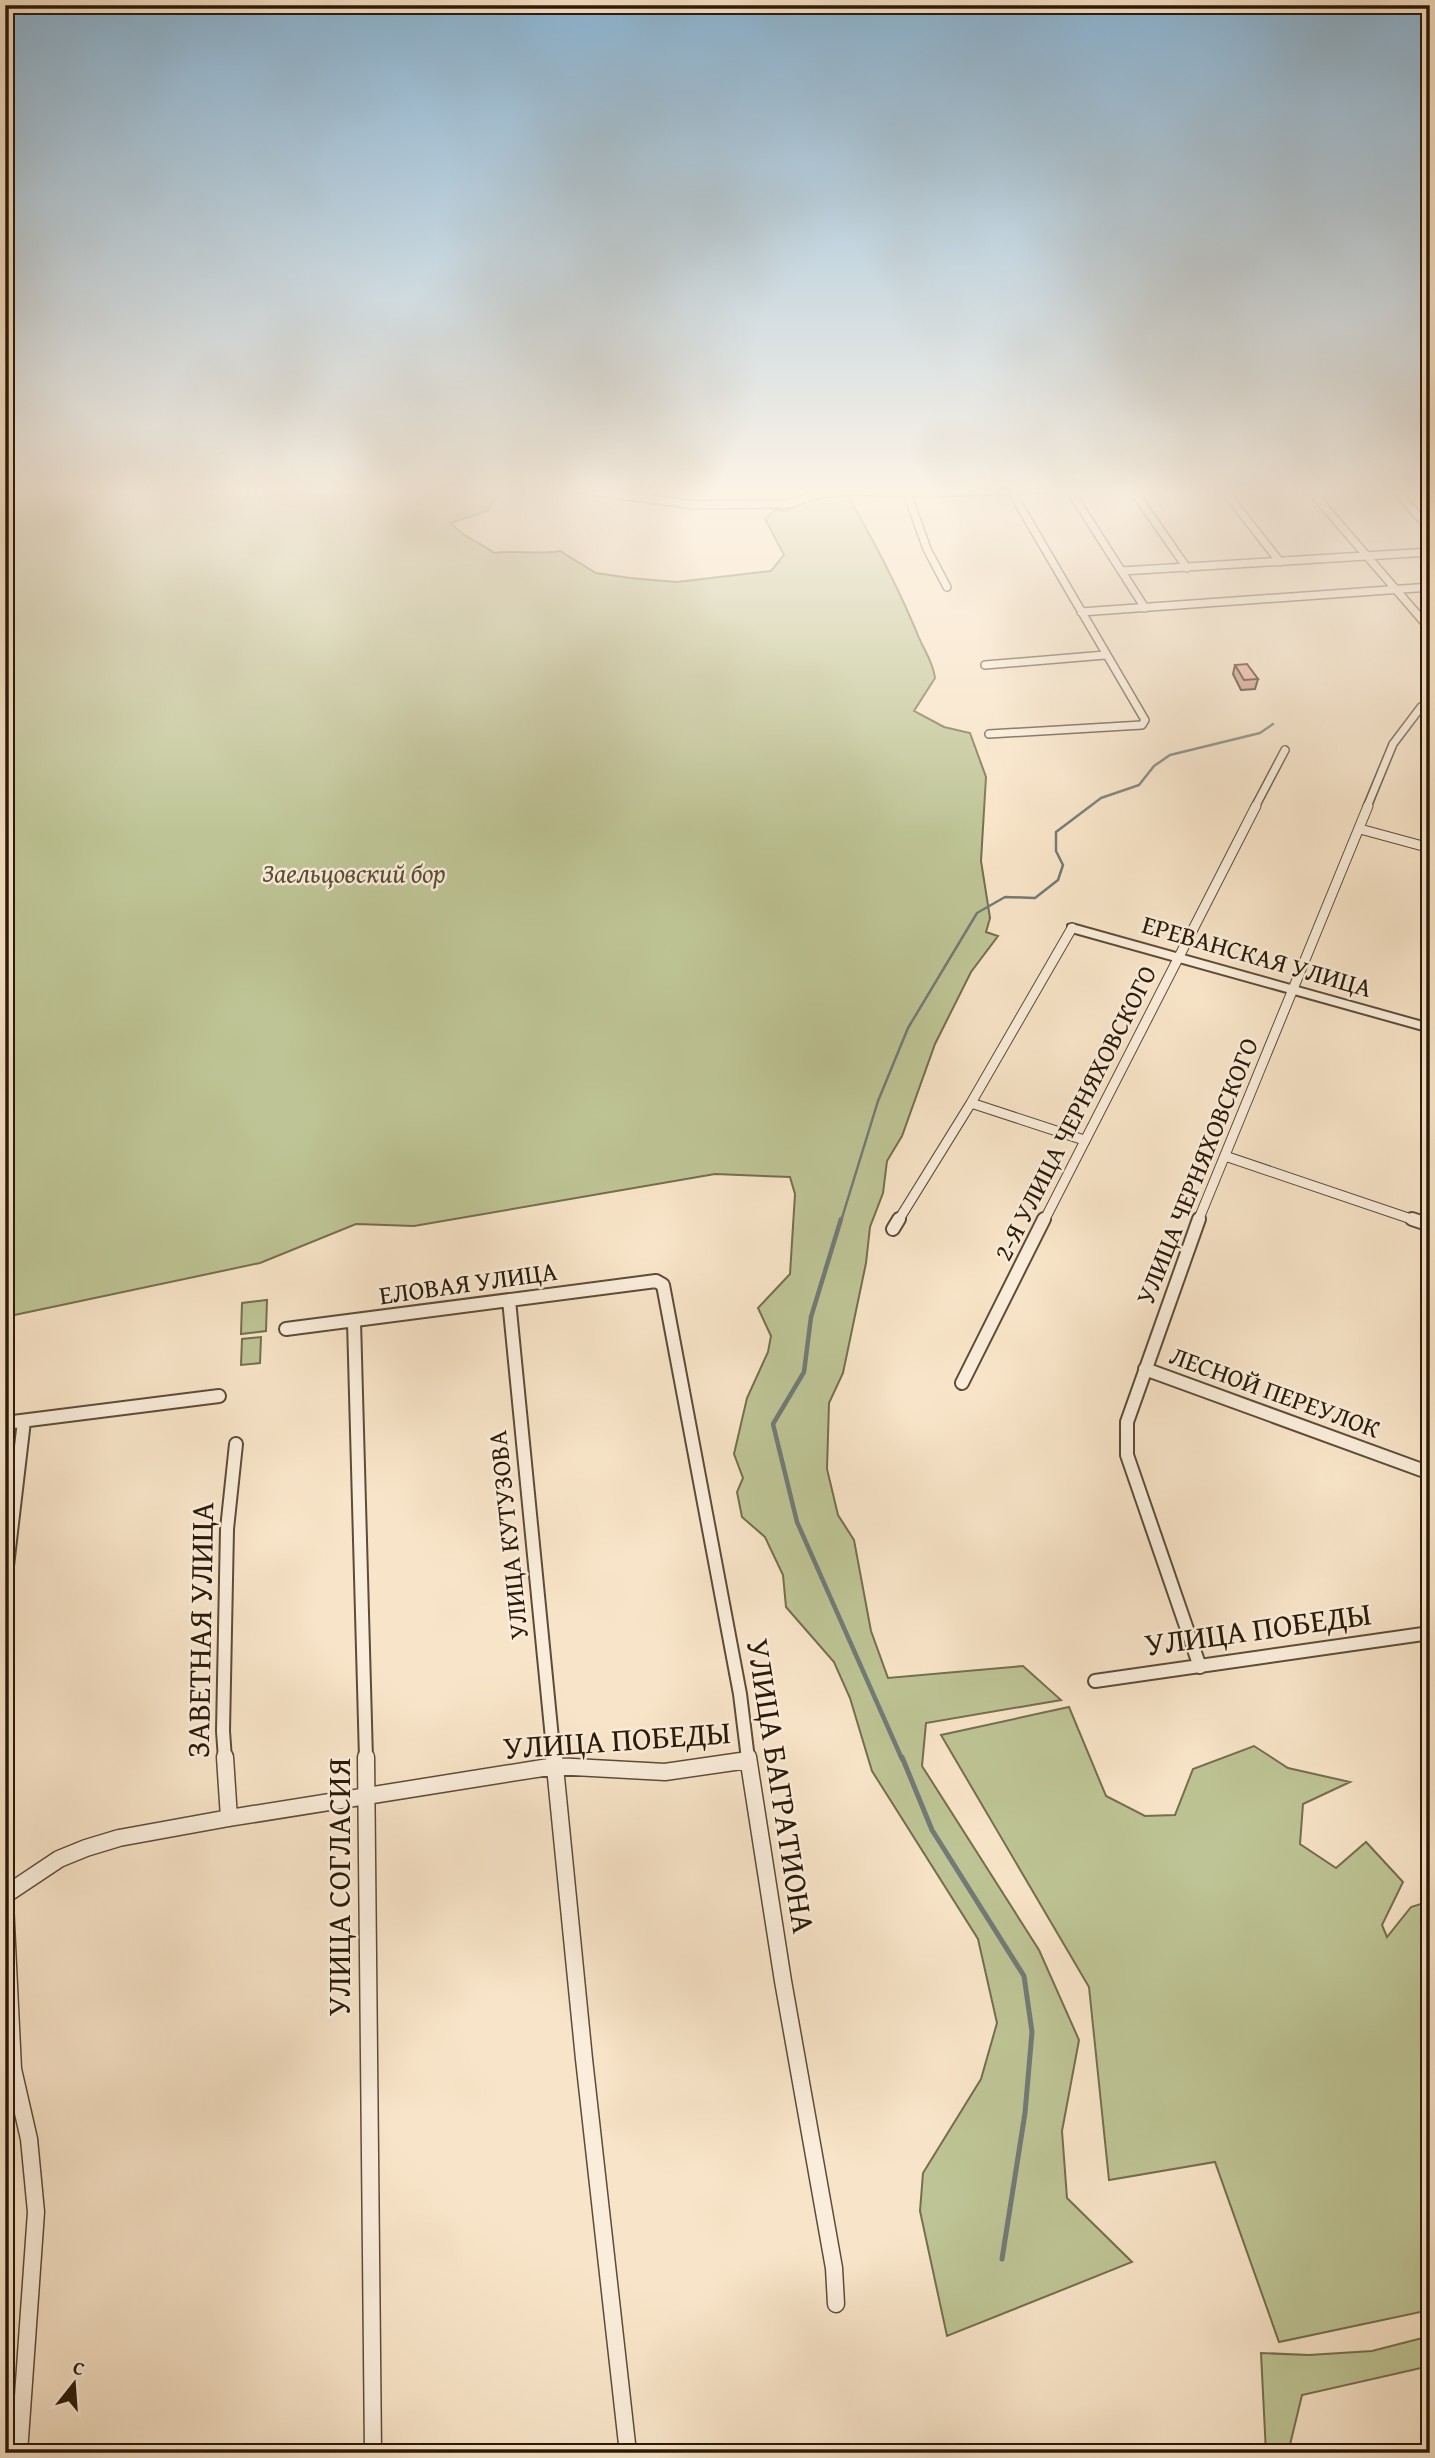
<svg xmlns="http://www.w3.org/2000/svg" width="1435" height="2458" font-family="'Gentium Book Plus',serif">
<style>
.green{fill:#bec495;stroke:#746f4e;stroke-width:2}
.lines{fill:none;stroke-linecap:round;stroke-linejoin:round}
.stream-far2{stroke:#727b76;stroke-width:2.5}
.stream-far1{stroke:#727b76;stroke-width:4.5}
.stream{stroke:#727b76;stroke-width:5}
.minor-far3-casing{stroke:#5e4c38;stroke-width:10}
.minor-far2-casing{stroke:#5e4c38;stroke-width:11}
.minor-far1-casing{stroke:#5e4c38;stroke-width:16}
.minor-casing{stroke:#5e4c38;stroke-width:19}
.tertiary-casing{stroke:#5e4c38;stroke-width:4}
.minor-far3{stroke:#faeddb;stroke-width:7}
.minor-far2{stroke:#faeddb;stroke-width:9}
.minor-far1{stroke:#faeddb;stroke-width:12}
.minor{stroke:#faeddb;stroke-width:16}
.tertiary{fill:#faeddb;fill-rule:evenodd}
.wall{fill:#ca9083;stroke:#2b1a08;stroke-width:2}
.building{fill:#eba898;stroke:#2b1a08;stroke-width:2}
.labels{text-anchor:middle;stroke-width:5;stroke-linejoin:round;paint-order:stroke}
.park-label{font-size:26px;font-style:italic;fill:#574d32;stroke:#faeddb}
.street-label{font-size:26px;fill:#2b1a08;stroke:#faeddb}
.near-street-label{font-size:32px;fill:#2b1a08;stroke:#faeddb}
</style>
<rect width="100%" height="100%" fill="#f8e4c8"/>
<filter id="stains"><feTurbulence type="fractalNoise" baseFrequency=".00286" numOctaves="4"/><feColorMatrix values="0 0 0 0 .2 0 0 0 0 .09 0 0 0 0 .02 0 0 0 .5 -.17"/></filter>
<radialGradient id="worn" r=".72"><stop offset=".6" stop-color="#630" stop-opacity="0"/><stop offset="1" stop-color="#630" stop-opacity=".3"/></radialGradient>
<path class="green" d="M5 489H310L344 495 382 489H469L468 493 496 497 487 511 451 523C463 538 479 541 494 553 517 550 538 555 560 551L596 573 630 578 677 582 771 571 784 555 765 519 776 509 787 511C807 498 825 495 848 496 874 541 897 585 917 633 923 649 933 661 935 678L914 711 944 727 970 733 986 777 981 861 990 918 986 932 998 936 971 972 935 1044 902 1136 887 1161 883 1193 870 1227 866 1263 843 1373 829 1403 827 1469 838 1515 854 1540 871 1631 888 1678 1023 1666 1061 1700 926 1723 922 1766 1039 1950 1079 2040 1062 2131 1067 2198 1132 2262 947 2336 920 2211 923 2173 981 2079 997 2023 978 1939 872 1771 850 1698 834 1662 786 1607 783 1575 765 1537 742 1517 737 1492 743 1478 734 1454 747 1398 768 1352 771 1336 758 1308 790 1274 795 1194 790 1177 715 1174 414 1226 356 1224 260 1263 5 1317Z
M267 1300 266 1331 241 1334 242 1303Z
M261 1337 260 1363 241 1365 242 1339Z
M1069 1707 1106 1796 1145 1816 1175 1815 1193 1769 1254 1746 1288 1768 1350 1782 1303 1804 1300 1844 1336 1868 1366 1842 1403 1882 1382 1925 1387 1937 1411 1907 1430 1901V2310L1279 2342 1215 2162 1109 2180 1089 1987 941 1735Z
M1430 2336V2366L1302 2395 1288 2453H1266L1261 2353 1309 2355 1372 2351Z"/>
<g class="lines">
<path class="stream-far2" d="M841 1221 878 1101 908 1028 977 913 1005 897 1035 898 1058 880 1063 865 1056 851V832L1101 798 1139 785 1154 766 1170 755 1260 733 1273 724"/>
<path class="stream-far1" d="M841 1219 811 1317 804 1372 773 1424 797 1522 902 1759"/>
<path class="stream" d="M902 1757 932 1830 1024 1976 1032 2032 1025 2113 1002 2259"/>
<defs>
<path id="minor-far3" d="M576 489 694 505 789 504 817 494 847 491 924 493 1047 489
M1069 489 1145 608
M1132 489 1187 568
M1223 489 1280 562
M1309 489 1430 629
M1394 489 1430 529
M907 493 927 549 947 587
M1122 571 1430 552
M1081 612 1430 587
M985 665 1105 655
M989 734 1142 725 1145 720 1011 491
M1255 807 1285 750
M1367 807 1393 744 1421 707 1430 706"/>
<path id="minor-far2" d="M1360 829 1430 848
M971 1103 1084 1140
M1225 1156 1417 1221
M898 1221 971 1103 1072 928
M1044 1221 1256 806
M1198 1221 1368 806"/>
<path id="minor-far1" d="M1199 1219 1127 1422V1455L1200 1667
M1412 1219 1430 1225
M893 1229 899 1219
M509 1300 554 1759
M354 1321 366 1759
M286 1329 656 1281 663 1285 740 1694 748 1759
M1145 1369 1430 1473
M962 1383 1044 1219
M5 1423 219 1396
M5 1583 24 1421
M1095 1681 1430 1633
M225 1759 223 1731 227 1529 236 1444"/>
<path id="minor" d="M225 1757 229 1818
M366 1757 373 2453
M554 1757 584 2059 628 2453
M748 1757 783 1981 834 2268 836 2304
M5 1895 59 1859 86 1848 119 1838 229 1818 555 1766 665 1772 748 1760
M5 1903 13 2069 29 2139 36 2212 19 2453"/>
<path id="tertiary" d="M1072 924 1430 1024V1032L1068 931V925Z"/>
</defs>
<use href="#minor-far3" class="minor-far3-casing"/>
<use href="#minor-far2" class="minor-far2-casing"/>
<use href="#minor-far1" class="minor-far1-casing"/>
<use href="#minor" class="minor-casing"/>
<use href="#tertiary" class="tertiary-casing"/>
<use href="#minor-far3" class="minor-far3"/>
<use href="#minor-far2" class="minor-far2"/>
<use href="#minor-far1" class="minor-far1"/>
<use href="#minor" class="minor"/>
<use href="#tertiary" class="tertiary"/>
</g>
<path class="wall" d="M1235 665 1258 679 1255 689 1241 690 1233 674Z"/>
<path class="building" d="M1247 664 1258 679 1244 680 1235 665Z"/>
<linearGradient id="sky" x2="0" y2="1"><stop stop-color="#8bb7d8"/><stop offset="0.59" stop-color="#fcf3e6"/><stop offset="1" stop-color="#fcf3e6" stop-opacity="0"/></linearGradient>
<rect width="1435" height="833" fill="url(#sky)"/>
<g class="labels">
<g class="park-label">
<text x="354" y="882">Заельцовский бор</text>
</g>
<g class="street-label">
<text transform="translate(1257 956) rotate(16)" y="9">ЕРЕВАНСКАЯ УЛИЦА</text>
<text transform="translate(1075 1113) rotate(-63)" y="9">2-Я УЛИЦА ЧЕРНЯХОВСКОГО</text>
<text transform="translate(1197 1171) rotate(-68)" y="9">УЛИЦА ЧЕРНЯХОВСКОГО</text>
<text transform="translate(468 1283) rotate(-8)" y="9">ЕЛОВАЯ УЛИЦА</text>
<text transform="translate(1275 1392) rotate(20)" y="9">ЛЕСНОЙ ПЕРЕУЛОК</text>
<text transform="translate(508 1535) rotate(-96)" y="9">УЛИЦА КУТУЗОВА</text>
</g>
<g class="near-street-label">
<text transform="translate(1258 1629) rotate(-8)" y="11">УЛИЦА ПОБЕДЫ</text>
<text transform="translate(200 1630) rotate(-89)" y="11">ЗАВЕТНАЯ УЛИЦА</text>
<text transform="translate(617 1740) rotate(-4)" y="11">УЛИЦА ПОБЕДЫ</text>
<text transform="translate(781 1786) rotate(81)" y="11">УЛИЦА БАГРАТИОНА</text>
<text transform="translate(339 1887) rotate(-90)" y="11">УЛИЦА СОГЛАСИЯ</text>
</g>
</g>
<rect width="1435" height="2458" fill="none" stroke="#f8e4c8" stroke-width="28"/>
<rect x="7" y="7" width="1421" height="2444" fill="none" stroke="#2b1a08" stroke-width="3.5"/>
<rect x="14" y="14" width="1407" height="2430" fill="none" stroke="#2b1a08" stroke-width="2"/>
<g transform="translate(74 2384) rotate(17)" stroke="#faeddb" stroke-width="5" paint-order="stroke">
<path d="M0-5L12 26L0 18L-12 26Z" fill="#2b1a08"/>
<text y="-10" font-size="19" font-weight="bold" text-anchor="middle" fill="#2b1a08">С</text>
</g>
<rect width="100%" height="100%" filter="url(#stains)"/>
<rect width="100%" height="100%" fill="url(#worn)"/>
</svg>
